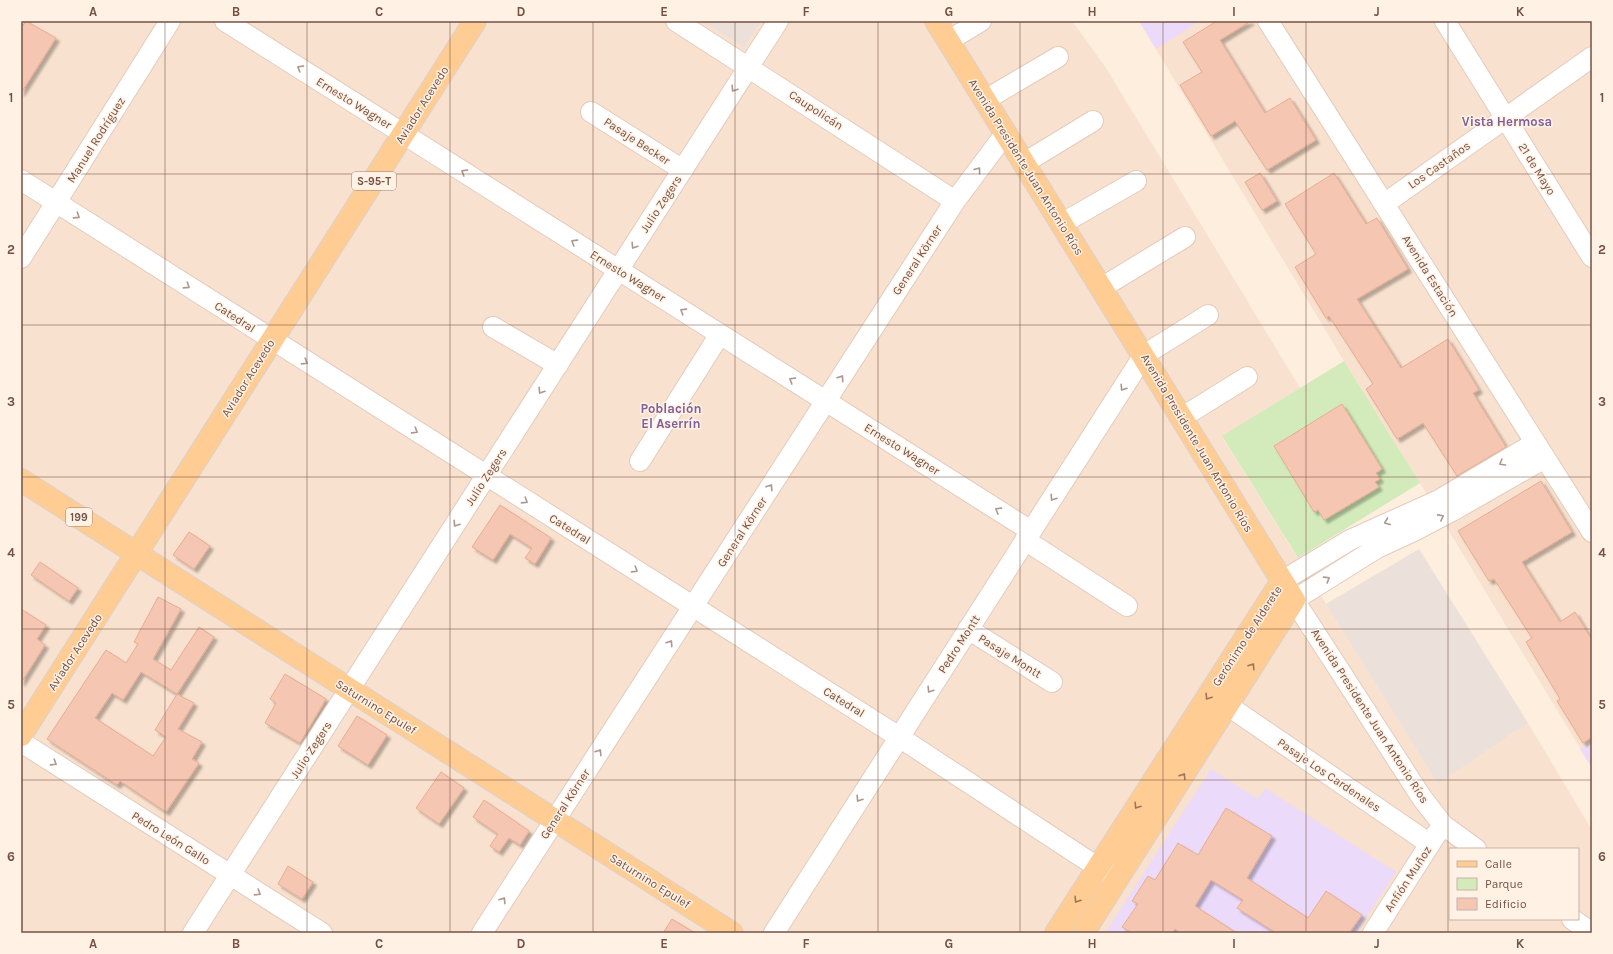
<svg xmlns="http://www.w3.org/2000/svg" width="1613" height="954" font-family="Karla,sans-serif">
<style>
.residential{fill:#f8e1ce;fill-rule:evenodd}
.industrial{fill:#ebe0da}
.education{fill:#ebdaf9}
.green{fill:#d3ebbb}
.building{fill:#f5c7b3;stroke:#e8ab92;fill-rule:evenodd;filter:url(#shadow)}
.lines{fill:none;stroke-linecap:round;stroke-linejoin:round}
.minor-casing{stroke:#e4cbbc;stroke-width:22}
.major-casing{stroke:#dbd2ce;stroke-width:24}
.minor{stroke:#fff;stroke-width:20}
.major{stroke:#ffcc93;stroke-width:22}
.oneway{stroke:#ac978f}
.oneway2{stroke:#9e765c}
.grid{fill:none;stroke:#745144;stroke-width:1;stroke-opacity:0.55}
.labels{text-anchor:middle;stroke-width:3;stroke-linejoin:round;paint-order:stroke}
.shield{fill:#fff2e5;stroke:#9e8174;stroke-width:1}
.shield-label{font-size:11px;font-weight:bold;fill:#745144}
.street-label{font-size:12px;fill:#745144;stroke:#fff2e5}
.neighbourhood-label{font-size:13px;font-weight:bold;fill:#805f98;stroke:#fff2e5}
.neatline{fill:none;stroke:#745144;stroke-width:1.5}
.grid-label{font-size:13px;text-anchor:middle;font-weight:bold;fill:#745144}
</style>
<defs>
<filter id="shadow"><feDropShadow dx="3.5" dy="3.5" stdDeviation="1" flood-color="#0004"/></filter>
</defs>
<rect width="100%" height="100%" fill="#feeedd"/>
<path class="residential" d="M21 21H1072L1106 68 1300 388 1222 437 1438 784 1528 723 1592 830V933H21ZM1450 849H1578V919H1450Z
M1139 21H1592V768L1420 483 1344 361Z"/>
<path class="industrial" d="M702 21H761L744 47Z
M1419 549 1528 723 1438 784 1326 604Z"/>
<path class="education" d="M1139 21H1200L1156 49Z
M1592 743V768L1580 749Z
M1211 769 1258 799 1265 788 1396 872 1356 933H1105Z"/>
<path class="green" d="M1344 361 1420 483 1298 558 1222 436Z"/>
<path class="building" d="M26 21 56 38 21 93V28Z
M1217 21H1251L1220 40 1265 113 1290 98 1316 140 1267 170 1235 121 1211 136 1180 85 1202 72 1183 42Z
M1260 173 1277 201 1262 210 1245 182Z
M1334 173 1366 224 1377 218 1408 269 1357 299 1401 368 1448 339 1479 390 1473 393 1506 447 1457 476 1423 423 1397 439 1366 389 1373 384 1329 316 1326 318 1295 267 1316 254 1285 204Z
M1342 404 1382 469 1376 473 1380 479 1375 482 1379 487 1324 520 1318 510 1314 512 1274 446Z
M1541 481 1572 532 1522 562 1560 622 1575 612 1592 640V737L1583 743 1557 701 1560 699 1526 642 1532 638 1494 579 1489 581 1458 531Z
M500 505 551 538 535 564 525 558 532 548 510 534 493 560 472 547Z
M189 532 210 546 194 569 173 555Z
M40 562 78 588 69 601 31 575Z
M158 597 181 609 153 659 171 670 199 627 214 637 177 694 194 703 178 729 202 742 192 759 199 763 166 812 120 781 117 785 47 739 106 650 126 663 138 644 134 642ZM141 672 177 694 155 730 166 737 153 756 95 718 112 693 123 700Z
M21 609 46 625 37 639 45 645 21 683Z
M285 674 326 699 300 743 265 723 276 703 270 699Z
M357 716 387 735 368 765 338 746Z
M441 772 464 788 439 824 416 808Z
M484 800 529 831 520 845 509 838 499 852 490 846 498 834 473 817Z
M1226 808 1272 836 1247 878 1308 918 1326 891 1362 915 1349 933H1276L1237 908 1243 900 1211 880 1195 906 1237 933H1181L1175 929 1172 933H1132L1122 927 1138 904 1132 901 1148 876 1155 880 1178 843 1198 855Z
M288 866 313 882 302 899 278 884Z
M672 919 695 933H663Z"/>
<g class="lines">
<defs>
<path id="minor" d="M225 21 1031 531
M676 21 955 201
M1268 21 1592 532
M1445 21 1592 257
M948 41 981 21
M985 100 1058 57
M591 112 683 170
M1024 163 1093 121
M21 180 899 737 1111 876
M1384 204 1592 57
M1061 224 1136 181
M21 258 170 21
M1101 288 1185 237
M493 327 558 365
M1181 418 1247 377
M640 461 720 334
M1025 540 1127 606
M1282 581 1350 540 1439 500 1535 443
M968 629 1052 682
M1227 705 1430 844
M21 742 322 933
M1476 849 1443 825 1422 798 1294 600 1377 548 1414 531 1452 511 1545 458
M1572 919 1592 933
M193 933 778 21
M482 933 955 201 1005 134
M774 933 1144 355 1208 315
M1373 933 1437 833"/>
<path id="major" d="M936 21 1294 600 1083 933
M21 480 732 933
M21 735 475 21
M1056 933 1282 581"/>
</defs>
<use href="#minor" class="minor-casing"/>
<use href="#major" class="major-casing"/>
<use href="#minor" class="minor"/>
<use href="#major" class="major"/>
</g>
<defs><path id="oneway-chevron" d="M-2-3.5L2.5 0L-2 3.5" fill="none" stroke-width="1.6" stroke-linecap="round" stroke-linejoin="round"/></defs>
<g class="oneway">
<use href="#oneway-chevron" transform="translate(300 68) rotate(-148)"/>
<use href="#oneway-chevron" transform="translate(734 89) rotate(123)"/>
<use href="#oneway-chevron" transform="translate(978 170) rotate(-53)"/>
<use href="#oneway-chevron" transform="translate(464 172) rotate(-148)"/>
<use href="#oneway-chevron" transform="translate(77 216) rotate(33)"/>
<use href="#oneway-chevron" transform="translate(574 242) rotate(-148)"/>
<use href="#oneway-chevron" transform="translate(634 246) rotate(123)"/>
<use href="#oneway-chevron" transform="translate(187 286) rotate(33)"/>
<use href="#oneway-chevron" transform="translate(683 311) rotate(-148)"/>
<use href="#oneway-chevron" transform="translate(305 362) rotate(32)"/>
<use href="#oneway-chevron" transform="translate(841 378) rotate(-57)"/>
<use href="#oneway-chevron" transform="translate(792 380) rotate(-148)"/>
<use href="#oneway-chevron" transform="translate(1123 388) rotate(123)"/>
<use href="#oneway-chevron" transform="translate(541 391) rotate(123)"/>
<use href="#oneway-chevron" transform="translate(415 431) rotate(32)"/>
<use href="#oneway-chevron" transform="translate(1502 463) rotate(149)"/>
<use href="#oneway-chevron" transform="translate(770 487) rotate(-57)"/>
<use href="#oneway-chevron" transform="translate(1053 498) rotate(123)"/>
<use href="#oneway-chevron" transform="translate(525 501) rotate(32)"/>
<use href="#oneway-chevron" transform="translate(998 510) rotate(-148)"/>
<use href="#oneway-chevron" transform="translate(1441 517) rotate(-28)"/>
<use href="#oneway-chevron" transform="translate(1387 522) rotate(158)"/>
<use href="#oneway-chevron" transform="translate(456 524) rotate(123)"/>
<use href="#oneway-chevron" transform="translate(635 570) rotate(32)"/>
<use href="#oneway-chevron" transform="translate(1327 579) rotate(-32)"/>
<use href="#oneway-chevron" transform="translate(670 643) rotate(-57)"/>
<use href="#oneway-chevron" transform="translate(930 690) rotate(123)"/>
<use href="#oneway-chevron" transform="translate(599 752) rotate(-57)"/>
<use href="#oneway-chevron" transform="translate(54 763) rotate(32)"/>
<use href="#oneway-chevron" transform="translate(859 799) rotate(123)"/>
<use href="#oneway-chevron" transform="translate(258 893) rotate(32)"/>
<use href="#oneway-chevron" transform="translate(503 900) rotate(-57)"/>
</g>
<g class="oneway2">
<use href="#oneway-chevron" transform="translate(1252 666) rotate(-57)"/>
<use href="#oneway-chevron" transform="translate(1208 697) rotate(123)"/>
<use href="#oneway-chevron" transform="translate(1183 776) rotate(-58)"/>
<use href="#oneway-chevron" transform="translate(1137 806) rotate(123)"/>
<use href="#oneway-chevron" transform="translate(1077 900) rotate(123)"/>
</g>
<path class="grid" d="M165 21V933M307 21V933M450 21V933M593 21V933M735 21V933M878 21V933M1020 21V933M1163 21V933M1306 21V933M1448 21V933M21 174H1592M21 325H1592M21 477H1592M21 629H1592M21 780H1592"/>
<g class="labels">
<g class="shield">
<rect x="352" y="172" width="44" height="18" rx="3"/>
<rect x="66" y="508" width="26" height="18" rx="3"/>
</g>
<g class="shield-label">
<text x="374" y="185">S-95-T</text>
<text x="79" y="521">199</text>
</g>
<g class="street-label">
<text transform="translate(354 103) rotate(32)" y="4">Ernesto Wagner</text>
<text transform="translate(422 105) rotate(-58)" y="4">Aviador Acevedo</text>
<text transform="translate(816 110) rotate(33)" y="4">Caupolicán</text>
<text transform="translate(96 140) rotate(-58)" y="4">Manuel Rodríguez</text>
<text transform="translate(637 141) rotate(33)" y="4">Pasaje Becker</text>
<text transform="translate(1439 165) rotate(-35)" y="4">Los Castaños</text>
<text transform="translate(1026 167) rotate(58)" y="4">Avenida Presidente Juan Antonio Ríos</text>
<text transform="translate(1537 169) rotate(58)" y="4">21 de Mayo</text>
<text transform="translate(661 204) rotate(-57)" y="4">Julio Zegers</text>
<text transform="translate(917 260) rotate(-57)" y="4">General Körner</text>
<text transform="translate(628 276) rotate(32)" y="4">Ernesto Wagner</text>
<text transform="translate(1430 276) rotate(58)" y="4">Avenida Estación</text>
<text transform="translate(235 317) rotate(33)" y="4">Catedral</text>
<text transform="translate(248 378) rotate(-58)" y="4">Aviador Acevedo</text>
<text transform="translate(1197 443) rotate(59)" y="4">Avenida Presidente Juan Antonio Ríos</text>
<text transform="translate(902 449) rotate(32)" y="4">Ernesto Wagner</text>
<text transform="translate(486 477) rotate(-57)" y="4">Julio Zegers</text>
<text transform="translate(570 529) rotate(32)" y="4">Catedral</text>
<text transform="translate(742 532) rotate(-57)" y="4">General Körner</text>
<text transform="translate(1247 636) rotate(-57)" y="4">Gerónimo de Alderete</text>
<text transform="translate(959 644) rotate(-57)" y="4">Pedro Montt</text>
<text transform="translate(75 652) rotate(-57)" y="4">Aviador Acevedo</text>
<text transform="translate(1010 656) rotate(32)" y="4">Pasaje Montt</text>
<text transform="translate(844 702) rotate(32)" y="4">Catedral</text>
<text transform="translate(376 707) rotate(32)" y="4">Saturnino Epulef</text>
<text transform="translate(1370 716) rotate(57)" y="4">Avenida Presidente Juan Antonio Ríos</text>
<text transform="translate(311 750) rotate(-57)" y="4">Julio Zegers</text>
<text transform="translate(1329 775) rotate(34)" y="4">Pasaje Los Cardenales</text>
<text transform="translate(565 804) rotate(-57)" y="4">General Körner</text>
<text transform="translate(171 838) rotate(32)" y="4">Pedro León Gallo</text>
<text transform="translate(1408 879) rotate(-57)" y="4">Anfión Muñoz</text>
<text transform="translate(650 881) rotate(32)" y="4">Saturnino Epulef</text>
</g>
<g class="neighbourhood-label">
<text x="1507" y="126">Vista Hermosa</text>
<text x="671" y="413">Población<tspan x="671" dy="15">El Aserrín</tspan></text>
</g>
</g>
<rect width="1613" height="954" fill="none" stroke="#fff2e5" stroke-width="44"/>
<rect x="1449" y="848" width="130" height="72" fill="#fff2e5" stroke="#c7b2a5"/>
<rect x="1457" y="861" width="20" height="6" fill="#ffcc93" stroke="#c7b2a5"/>
<text x="1485" y="868" font-size="12" fill="#745144">Calle</text>
<rect x="1457" y="878" width="20" height="12" fill="#d3ebbb" stroke="#c7b2a5"/>
<text x="1485" y="888" font-size="12" fill="#745144">Parque</text>
<rect x="1457" y="898" width="20" height="12" fill="#f5c7b3" stroke="#c7b2a5"/>
<text x="1485" y="908" font-size="12" fill="#745144">Edificio</text>
<rect x="22" y="22" width="1569" height="910" class="neatline"/>
<g class="grid-label">
<text x="93" y="16">A</text>
<text x="236" y="16">B</text>
<text x="379" y="16">C</text>
<text x="521" y="16">D</text>
<text x="664" y="16">E</text>
<text x="806" y="16">F</text>
<text x="949" y="16">G</text>
<text x="1092" y="16">H</text>
<text x="1234" y="16">I</text>
<text x="1377" y="16">J</text>
<text x="1520" y="16">K</text>
<text x="11" y="102">1</text>
<text x="1602" y="102">1</text>
<text x="11" y="254">2</text>
<text x="1602" y="254">2</text>
<text x="11" y="406">3</text>
<text x="1602" y="406">3</text>
<text x="11" y="557">4</text>
<text x="1602" y="557">4</text>
<text x="11" y="709">5</text>
<text x="1602" y="709">5</text>
<text x="11" y="861">6</text>
<text x="1602" y="861">6</text>
<text x="93" y="948">A</text>
<text x="236" y="948">B</text>
<text x="379" y="948">C</text>
<text x="521" y="948">D</text>
<text x="664" y="948">E</text>
<text x="806" y="948">F</text>
<text x="949" y="948">G</text>
<text x="1092" y="948">H</text>
<text x="1234" y="948">I</text>
<text x="1377" y="948">J</text>
<text x="1520" y="948">K</text>
</g>
</svg>
